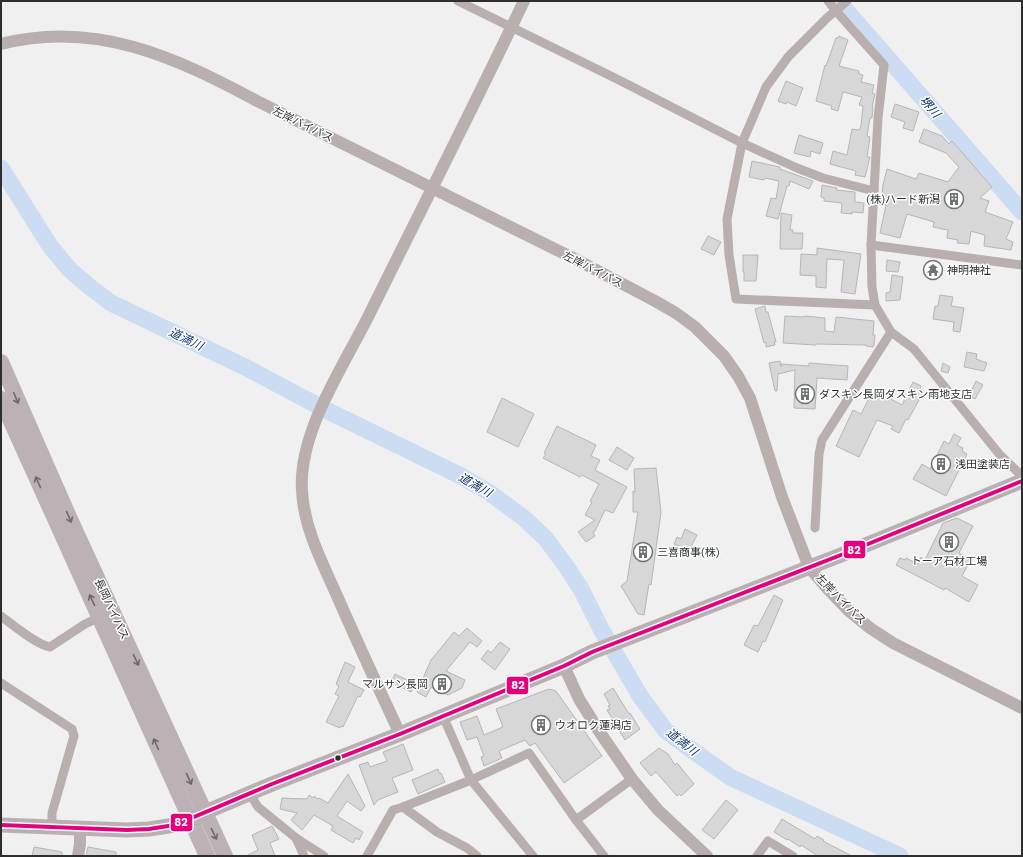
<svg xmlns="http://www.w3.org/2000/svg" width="1023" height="857" font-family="'Work Sans','Noto Sans JP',sans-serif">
	<rect width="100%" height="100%" fill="#f0f0f0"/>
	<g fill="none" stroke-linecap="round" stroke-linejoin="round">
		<g stroke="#ccdcf2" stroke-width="17">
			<path d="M838 1 1022 212"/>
			<path d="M1 168 50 246 70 270 90 287 111 303 245 367 328 411 461 476 490 493 525 519 546 539 566 566 581 589 601 629 640 696 666 731 685 745 730 777 900 856"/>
		</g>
	</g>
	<g fill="#d7d7d7" stroke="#b6b6b6">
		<path d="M839 36 848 40 839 66 859 71V74L863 75 861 82 874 85 872 93 875 94 872 107H873L872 118H870L867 136 870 137 867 157H870L865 177 855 175 856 171 830 164 833 151 847 155 852 129 859 130 861 126 863 106 859 105 862 97 843 92 838 111 831 109 832 106 816 101 825 65 826 66 836 38H838Z"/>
		<path d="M786 81 803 88 796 106 787 102 786 104 778 101Z"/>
		<path d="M895 104 919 112 913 131 903 128 905 122 891 117Z"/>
		<path d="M924 129 942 136 949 144 952 141 992 187 980 198 989 201 985 212 1013 222 1006 239 1013 242 1011 250 984 246 985 235 971 231 969 244 957 243 958 240 947 238 948 230 933 227 934 222 907 214 900 238 880 233 886 205 881 204 883 185 887 169 916 179 919 173 948 182 959 167 946 153 919 142Z"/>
		<path d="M799 135 823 143 820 154 811 151 810 157 794 153Z"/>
		<path d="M752 161 780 167V169L813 181 809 189 790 181 789 186H787L778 219 766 216 771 198 776 199 779 181 765 178 764 180 749 177Z"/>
		<path d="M822 185 837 188 836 190 855 192V202L864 203 863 213 852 212V214L841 213 842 203 824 201V198L821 197Z"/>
		<path d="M781 213 792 215 790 230H793V233H803L802 249H780Z"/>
		<path d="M708 236 721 242 714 255 701 249Z"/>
		<path d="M817 248 861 254 855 294 841 292 844 260 827 259 826 288 816 287V276L800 275 801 254 817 255Z"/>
		<path d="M743 255H758L756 281H744V272H743Z"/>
		<path d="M887 260 900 262 898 272 886 271Z"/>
		<path d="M892 275 903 277 900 300 886 301V293L890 292Z"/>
		<path d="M940 295 953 297 951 306 964 308 960 332 953 331 954 322 933 319 935 306H938Z"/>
		<path d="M765 306 766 312H768L776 342H774L775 345 766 347V342L764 343 755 309Z"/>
		<path d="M785 316 805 317V316L825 318V331L834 332 836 317 874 321 873 335H875L874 345 873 347 866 346V345L816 344V345L783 343Z"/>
		<path d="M967 352 977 354 976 359 987 363 984 371 964 367Z"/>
		<path d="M780 361 781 367V364L809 366V363L848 366 847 380 817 378 815 409 794 408 795 370 778 374 777 391H775L769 363Z"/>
		<path d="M943 363 950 367 948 373 941 371Z"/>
		<path d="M976 381 983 385 975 399 969 396Z"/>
		<path d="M913 382 921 386 920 389 924 391 908 420 906 419 899 433 891 429 893 426 877 420 859 457 836 446 853 410 861 414 871 394 879 398 882 391 890 395 889 398 902 405Z"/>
		<path d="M502 398 534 414 518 447 487 432Z"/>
		<path d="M557 426 596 445 591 456 600 460 595 470 627 487 613 513 605 510 595 531 593 532 595 536 586 542 578 532 595 520 585 515 592 502 590 501 599 484 582 475 580 477 543 458 546 454 544 453Z"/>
		<path d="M954 434 961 438 957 445 963 448 962 451 967 454 946 496 913 479 922 464 930 469 944 441 949 444Z"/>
		<path d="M617 447 634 458 627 470 609 460Z"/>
		<path d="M656 468 661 512 651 585 649 584 644 615 638 614 621 586 627 581 638 512H633V491L635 492 634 469Z"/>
		<path d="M957 518 973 526 959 553 971 559 962 576 978 585 969 602 945 588 944 590 896 565 900 558 905 560 906 558 918 564 921 557 925 560 943 523Z"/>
		<path d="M685 529 697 535 686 557 676 551 679 546 674 544 677 537 681 539Z"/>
		<path d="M774 595 783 600 765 642 763 641 758 652 744 645 754 625 758 626Z"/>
		<path d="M467 628 482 641 477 647 470 642 446 671 465 680 462 688 448 695 431 687 426 697 417 692 431 660 454 632 459 636Z"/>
		<path d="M500 642 510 649 495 670 481 659 488 650 491 653Z"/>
		<path d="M345 662 355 667 348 682 364 690 360 697 358 696 343 727 341 726 340 728 326 722 339 696 335 694 339 686 336 684Z"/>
		<path d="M395 674 415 684 411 692 391 682Z"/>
		<path d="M613 688 629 714 630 713 640 729 625 740 607 710 610 709 608 706 610 705 604 694Z"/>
		<path d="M549 689 556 691 602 756 564 783 535 743 530 746 525 740 499 751 502 758 484 766 481 757 484 756 477 737 467 740 460 722 477 716 484 735 503 727 496 709Z"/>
		<path d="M403 744 413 770 392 778 398 792 378 800 374 805 359 765 368 762 370 767 387 761 383 752Z"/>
		<path d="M659 748 668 754 675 765 677 763 694 784 681 796 679 794 677 796 656 772 651 776 640 763Z"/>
		<path d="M438 769 439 773H441L445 782 418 794 412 780Z"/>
		<path d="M348 774 365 806 361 811 347 801 337 816 363 832 359 840 356 838 353 843 331 830 333 826 314 815 302 830 291 820 297 813 280 809 282 798 307 799 309 795 313 798 314 796 318 799 319 798 328 803Z"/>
		<path d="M726 800 738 810 714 839 702 830Z"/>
		<path d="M782 819 815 839 817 836 824 840 823 841 852 856H818L801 845 800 847 788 839 787 840 774 832Z"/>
		<path d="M272 826 279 839 270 843 275 856H246L258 850 252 835Z"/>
		<path d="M34 847 62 852V856H32Z"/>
		<path d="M88 847 116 852V856H86Z"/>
	</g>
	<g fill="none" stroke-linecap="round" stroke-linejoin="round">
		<g stroke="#b9afaf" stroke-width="9">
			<path d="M458 1 619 80 742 143 797 168 823 178 874 191"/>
			<path d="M828 1 836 11 884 65 878 118 871 245 872 287 875 305 891 332 914 349 1000 455 1022 476"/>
			<path d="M847 1 827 18 788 57 766 87 742 143 727 219 729 255 736 299 875 305"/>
			<path d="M871 245 1022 265"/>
			<path d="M815 528 819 454 822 440 891 332"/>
			<path d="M1 616C13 625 37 645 50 647L85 624 100 617"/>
			<path d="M1 683 72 729 74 736 52 813V826"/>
			<path d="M443 716 471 780 533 856"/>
			<path d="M250 794 258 807 296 838 324 856"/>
			<path d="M403 807 437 832 467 848 477 856"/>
			<path d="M576 820 632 779"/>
			<path d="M296 838 304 856"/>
			<path d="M367 856 393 810 403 807 471 780 529 753 576 820 604 856"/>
			<path d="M757 856 768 841 793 856"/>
		</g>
		<g stroke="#b9afaf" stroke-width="12">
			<path d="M1 44C96 20 175 57 257 101L583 263 655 301 676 313 695 327 724 356 738 376 750 398 782 497 797 536 809 567 827 588 848 610 870 628 893 643 1022 708"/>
			<path d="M564 666 579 699 601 734 632 779 658 810 707 856"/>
			<path d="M400 734C379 689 358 644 338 598 323 564 304 529 302 491 298 430 346 363 372 309 423 206 475 104 524 1"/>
			<path d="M78 856 80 844V829"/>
		</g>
		<path stroke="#baafb2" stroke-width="15" d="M1 825 127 830 149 829 175 825 272 784 400 734 564 666 592 652 846 553 1022 481"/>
		<g stroke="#bcb1b4" stroke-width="16">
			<path d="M1 362 69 517 225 856"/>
			<path d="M1 399 207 856"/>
		</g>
		<g stroke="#fdfeff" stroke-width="7">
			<path id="bus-1" d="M1 825 127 830 149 829 175 825 272 784 400 734 564 666 592 652 846 553 1022 481"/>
		</g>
		<use href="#bus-1" stroke="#e5007d" stroke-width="4"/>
	</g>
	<defs><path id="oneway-shaft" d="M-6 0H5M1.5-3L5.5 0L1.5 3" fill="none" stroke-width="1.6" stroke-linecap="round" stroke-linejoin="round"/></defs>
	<g stroke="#6d696a">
		<use href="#oneway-shaft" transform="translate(16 398) rotate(67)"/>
		<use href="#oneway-shaft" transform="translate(38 482) rotate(-114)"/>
		<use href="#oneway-shaft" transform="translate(69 517) rotate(66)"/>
		<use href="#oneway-shaft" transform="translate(92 600) rotate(-115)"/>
		<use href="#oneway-shaft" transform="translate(136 660) rotate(65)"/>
		<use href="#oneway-shaft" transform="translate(156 744) rotate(-114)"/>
		<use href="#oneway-shaft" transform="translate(189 779) rotate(66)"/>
		<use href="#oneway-shaft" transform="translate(214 834) rotate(64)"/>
	</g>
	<defs>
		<g id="building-ring" transform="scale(1)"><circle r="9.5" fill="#fdfeff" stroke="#717272" stroke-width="1.5"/><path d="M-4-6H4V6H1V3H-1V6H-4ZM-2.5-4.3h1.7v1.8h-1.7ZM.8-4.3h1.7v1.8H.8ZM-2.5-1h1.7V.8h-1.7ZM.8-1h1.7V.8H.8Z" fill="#717272"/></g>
		<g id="temple-ring" transform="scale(1)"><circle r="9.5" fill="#fdfeff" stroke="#717272" stroke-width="1.5"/><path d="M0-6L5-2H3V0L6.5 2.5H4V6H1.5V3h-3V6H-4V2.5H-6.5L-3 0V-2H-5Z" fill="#717272"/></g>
	</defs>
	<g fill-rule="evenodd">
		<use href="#building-ring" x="954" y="199"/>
		<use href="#temple-ring" x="933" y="270"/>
		<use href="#building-ring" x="805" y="394"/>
		<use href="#building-ring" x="941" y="464"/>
		<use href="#building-ring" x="949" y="542"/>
		<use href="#building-ring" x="643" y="552"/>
		<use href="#building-ring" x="442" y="684"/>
		<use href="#building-ring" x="541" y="725"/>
	</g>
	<circle fill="#2d2e2e" stroke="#fdfeff" stroke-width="1.5" cx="338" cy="758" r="3.5"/>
	<g text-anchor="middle" stroke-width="3" stroke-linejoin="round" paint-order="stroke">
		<g font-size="11" fill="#2d2e2e" stroke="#fdfeff">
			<text transform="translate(303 124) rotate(26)" y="4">左岸バイパス</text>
			<text transform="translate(593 269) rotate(27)" y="4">左岸バイパス</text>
			<text transform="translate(841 599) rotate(45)" y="4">左岸バイパス</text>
			<text transform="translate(112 609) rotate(65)" y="4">長岡バイパス</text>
		</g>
		<g font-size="11" fill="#2d2e2e" stroke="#fdfeff" text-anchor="start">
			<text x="940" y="203" text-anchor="end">(株)ハード新潟</text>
			<text x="947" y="274">神明神社</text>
			<text x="819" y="398">ダスキン長岡ダスキン雨地支店</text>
			<text x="955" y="468">浅田塗装店</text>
			<text x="657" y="556">三喜商事(株)</text>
			<text x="949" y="565" text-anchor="middle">トーア石材工場</text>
			<text x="428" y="688" text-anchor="end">マルサン長岡</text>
			<text x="555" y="729">ウオロク蓮潟店</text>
		</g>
		<g font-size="12" font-style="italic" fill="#092d5c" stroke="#fdfeff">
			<text transform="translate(930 107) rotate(49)" y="4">堺川</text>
			<text transform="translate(186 339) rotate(26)" y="4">道満川</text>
			<text transform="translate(475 485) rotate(30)" y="4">道満川</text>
			<text transform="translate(682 742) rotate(38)" y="4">道満川</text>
		</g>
	</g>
	<g stroke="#fdfeff" stroke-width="1.5">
		<rect x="843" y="540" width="23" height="19" rx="4" fill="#e5007d"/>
		<rect x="506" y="676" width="23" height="19" rx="4" fill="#e5007d"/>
		<rect x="170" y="813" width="23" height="19" rx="4" fill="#e5007d"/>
	</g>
	<g font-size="11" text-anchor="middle" font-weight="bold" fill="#fff">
		<text x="854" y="554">82</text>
		<text x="518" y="689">82</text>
		<text x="181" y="826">82</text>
	</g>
	<rect width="1023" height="857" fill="none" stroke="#2d2e2e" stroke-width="4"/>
</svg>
